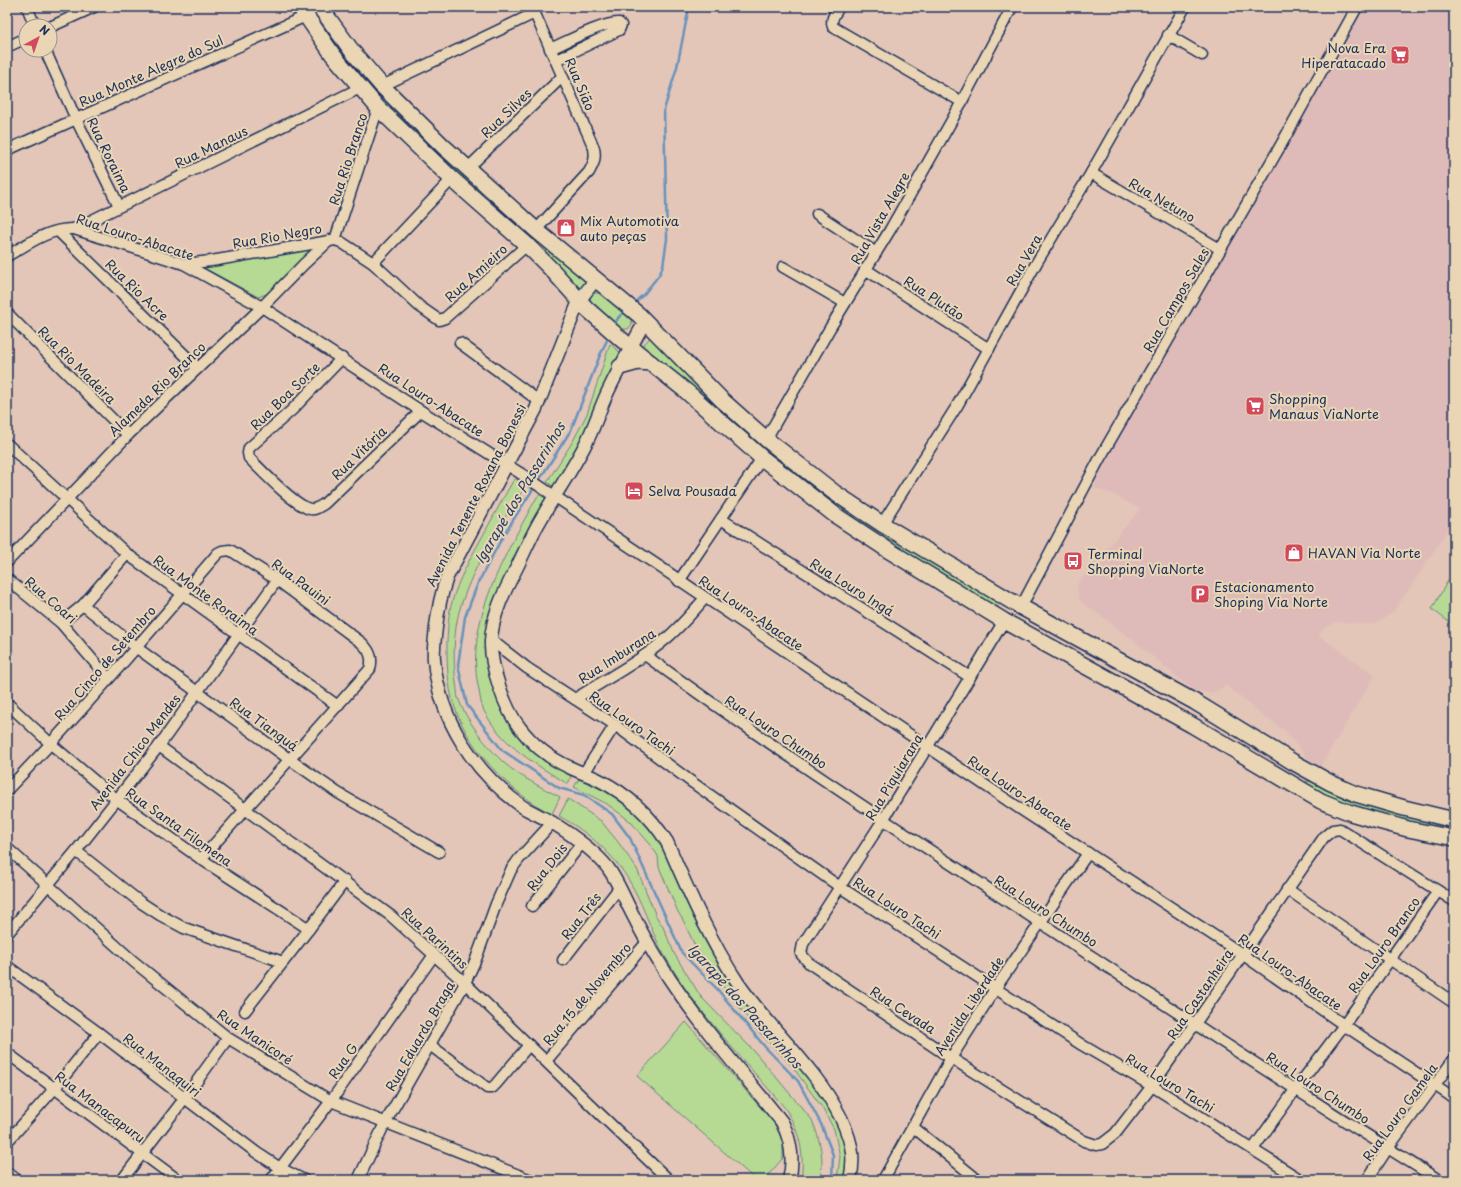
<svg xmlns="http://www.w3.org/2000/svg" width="1461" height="1187" font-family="'Playpen Sans',sans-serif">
	<rect width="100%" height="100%" fill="#e3c6b7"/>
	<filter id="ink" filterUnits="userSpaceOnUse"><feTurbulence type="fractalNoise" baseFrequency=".025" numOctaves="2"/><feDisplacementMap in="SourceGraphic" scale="8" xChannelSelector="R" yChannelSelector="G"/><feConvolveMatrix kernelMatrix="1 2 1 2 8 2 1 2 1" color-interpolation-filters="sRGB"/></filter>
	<g filter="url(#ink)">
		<path fill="#debbb9" d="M1364 7H1454V520L1408 591 1392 613 1377 623 1370 624 1337 622 1326 627 1318 635 1375 675 1319 769 1308 760 1298 746 1284 730 1266 718 1226 685 1218 690 1210 693 1193 690 1132 639 1082 602 1078 596 1077 586 1078 583 1140 509 1113 494 1094 488 1103 462 1181 331Z"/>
		<g fill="#b6da94" stroke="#688479">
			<path d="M309 7H317L338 40 592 282 583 292 542 251 431 151 370 90 335 47Z"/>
			<path d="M317 246 269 293 258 297 206 269 204 267 205 265Z"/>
			<path d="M595 293H601L605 296 631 320 632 324 628 329H621L591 303 590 297 592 294Z"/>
			<path d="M651 337 735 416 1000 603 996 608 843 514 776 462 683 379 642 346Z"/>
			<path d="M610 344 621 353 594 417 559 490 547 482 573 441 587 414Z"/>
			<path d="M516 479 526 486C501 523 475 562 461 605 453 630 453 658 456 683 457 688 457 694 458 698 466 720 487 747 503 762 520 777 541 787 560 797L552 814C509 793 464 745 452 698 447 679 447 660 447 641 448 628 448 615 452 602 458 580 470 559 481 539 492 519 502 500 513 481Z"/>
			<path d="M540 495 549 500 502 594 492 667 522 735 547 762 571 776 568 784C536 765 502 745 484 711 481 705 480 697 479 690 463 624 506 553 537 497Z"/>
			<path d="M1454 570V626L1432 609Z"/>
			<path d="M579 779 607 792 625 803 642 817 656 832 708 939 780 1041 832 1107 849 1151 846 1180H837L840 1157 834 1129 821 1106 792 1066 756 1029 737 1004 718 980 694 944 683 920 678 912 659 867 658 856 650 844 630 821 607 804 574 787Z"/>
			<path d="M1306 781 1315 782 1334 794 1383 811 1454 825V833L1390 821 1311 790Z"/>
			<path d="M568 799 601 821 618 842 637 869 656 916 663 927 675 955 701 997 754 1051 812 1120C820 1139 825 1160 820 1180H801C805 1153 799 1130 785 1108 756 1074 725 1041 698 1006 688 993 679 980 671 966 654 941 646 910 631 884 615 855 588 832 559 816Z"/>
			<path d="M686 1022 774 1123 783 1142V1158L764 1180H756L637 1076Z"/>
		</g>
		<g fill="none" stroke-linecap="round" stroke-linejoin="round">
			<g stroke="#6792bc" stroke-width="2.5">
				<path d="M633 304 644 294 659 275 663 266 667 239 664 110 677 67 689 7"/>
				<path d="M614 326 618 318 626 310"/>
				<path d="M538 482 571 430 600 355 609 336"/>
				<path d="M535 486 504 534 478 583 465 617 458 665 467 705 502 750 559 788 584 795 612 814 630 838 682 953 718 990 765 1047 798 1081 821 1124 833 1155 832 1180"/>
				<path d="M910 1177 912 1180"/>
			</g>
			<g stroke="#1b2f5e" stroke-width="13">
				<g id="minor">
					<path d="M27 7 35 26"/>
					<path d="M532 7 594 148C596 158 594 163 589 172L536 230"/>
					<path d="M839 7C835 14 830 19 833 27L962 102"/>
					<path d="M50 27 94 7"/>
					<path d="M1168 35 1202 55"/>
					<path d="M7 47 26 38"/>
					<path d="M550 49C564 43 606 21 619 23L621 25 619 30 556 60"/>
					<path d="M45 50 76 119 119 206"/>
					<path d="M382 86 535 13"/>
					<path d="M7 150 306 16"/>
					<path d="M468 168 562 77"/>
					<path d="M1091 173 1220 249"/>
					<path d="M817 214 876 253"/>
					<path d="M74 229 360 88"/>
					<path d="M58 231 198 368"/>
					<path d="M335 240 378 108"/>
					<path d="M7 256C28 244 49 228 74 229L184 264 262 307 421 411 520 473 1019 808 1242 954 1344 1025 1454 1098"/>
					<path d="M373 263 452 179"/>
					<path d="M184 264 211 261 335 240 341 242 373 263 419 306 439 320 445 318 527 245"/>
					<path d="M783 267 845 303"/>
					<path d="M865 269 989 349"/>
					<path d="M7 313 128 435"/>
					<path d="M460 343 539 401"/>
					<path d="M342 358 292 410 249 448 248 453 249 458C261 470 295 506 310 509 315 510 319 507 324 504L421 411"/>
					<path d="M766 439 830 328 890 230 952 120 1012 7"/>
					<path d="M7 444 127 554 338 706"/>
					<path d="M721 519 970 677"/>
					<path d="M882 524 957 406 1037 262 1091 173 1185 7"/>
					<path d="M7 562 128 435 262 307 304 264 330 240"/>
					<path d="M7 579 61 623 108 678"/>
					<path d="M679 581 762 458"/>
					<path d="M83 605 137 648 289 759 338 793 439 852"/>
					<path d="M1021 607 1100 458 1282 143 1357 7"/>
					<path d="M1004 621 883 820 803 944 801 954 809 963 951 1058 1084 1141 1096 1145 1102 1144 1115 1134 1152 1086 1324 837 1333 830 1340 829 1454 901"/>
					<path d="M61 623 83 605 127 554"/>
					<path d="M491 640 527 668 615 725 693 783 840 887 1082 1045 1152 1086 1301 1180"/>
					<path d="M645 655C778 752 916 841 1053 931 1181 1015 1309 1100 1439 1180"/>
					<path d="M575 699C606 679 639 662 667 638 681 626 693 612 705 598"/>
					<path d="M7 703 51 744 116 799 201 859 309 929"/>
					<path d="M159 746 391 916 465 983 602 1116 669 1180"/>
					<path d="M584 773 615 725"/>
					<path d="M7 790C80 714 149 633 218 553L222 551 230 550 277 580 362 643C370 651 373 658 370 669L201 859"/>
					<path d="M7 848 133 961 228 1038 331 1101 531 1180"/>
					<path d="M76 851 140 902 160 915 184 928 283 962"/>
					<path d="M1287 889 1454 1003"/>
					<path d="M532 906 582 843"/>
					<path d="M7 934 76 851 159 746 277 580"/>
					<path d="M563 960 619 888"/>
					<path d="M7 966 99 1033 257 1153 280 1168 304 1180"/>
					<path d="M245 1011 309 929 345 881"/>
					<path d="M430 1045 487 1088H492L496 1084 529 1045"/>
					<path d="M7 1053 178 1180"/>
					<path d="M546 1061 647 942"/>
					<path d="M912 1126 978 1180"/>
					<path d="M7 1142 55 1088 99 1033"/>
					<path d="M1253 1149 1295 1090 1344 1025 1438 891"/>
					<path d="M7 1172 17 1180"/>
					<path d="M122 1180 184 1099 228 1038"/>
					<path d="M271 1180 331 1101 434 955"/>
					<path d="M358 1180 385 1123 465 983 476 959 496 904 511 870 519 859 552 823"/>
					<path d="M883 1180 951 1058 995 989 1088 853"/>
					<path d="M1367 1180 1388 1148 1454 1059"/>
				</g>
			</g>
			<g stroke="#1b2f5e" stroke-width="15">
				<g id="tertiary">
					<path d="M595 280 579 301 536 409 447 577C441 594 438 609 436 627 435 638 433 649 434 660 439 720 475 773 523 807 533 813 543 817 553 823 572 835 594 850 608 868 619 883 626 903 635 919 645 940 657 959 669 978 703 1029 744 1075 782 1122 791 1140 794 1161 789 1180"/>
					<path d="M646 322C639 330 636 338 631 347 622 364 613 380 605 398 598 414 593 430 585 445 570 474 551 500 536 528 529 541 523 555 516 569 505 590 492 615 491 641 490 665 504 708 520 728 533 745 549 758 569 767 579 772 589 775 599 780 627 794 650 815 667 842 688 890 709 939 738 983 770 1030 815 1066 841 1118 846 1129 851 1141 852 1153 853 1162 852 1171 850 1180"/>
				</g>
			</g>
			<g stroke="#1b2f5e" stroke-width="18">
				<g id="primary">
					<path d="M300 7 333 55 378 108 452 179 527 245 553 271 586 308 622 340 686 391 762 458 835 515 888 550 1004 621 1192 725 1321 801 1351 813 1375 820 1408 829 1454 838"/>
					<path d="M320 7 352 51 382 86 443 146 536 230 639 315 722 400 766 439 835 493 882 524 1021 607 1195 702 1293 762 1331 783 1356 794 1404 808 1454 820"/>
					<path d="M620 367 638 362 651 363"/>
				</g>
			</g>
			<use href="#minor" stroke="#ead6b4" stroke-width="10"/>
			<use href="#tertiary" stroke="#ead6b4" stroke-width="12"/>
			<use href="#primary" stroke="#ead6b4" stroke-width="15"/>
		</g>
	</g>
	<defs>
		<g id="supermarket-square" transform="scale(1)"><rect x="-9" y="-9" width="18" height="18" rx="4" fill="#d1495b" stroke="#ead6b4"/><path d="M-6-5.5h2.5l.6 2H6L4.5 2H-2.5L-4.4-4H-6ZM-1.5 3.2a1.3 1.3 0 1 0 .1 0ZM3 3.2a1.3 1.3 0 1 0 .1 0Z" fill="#fff"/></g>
		<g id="shop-square" transform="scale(1)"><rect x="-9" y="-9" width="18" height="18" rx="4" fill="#d1495b" stroke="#ead6b4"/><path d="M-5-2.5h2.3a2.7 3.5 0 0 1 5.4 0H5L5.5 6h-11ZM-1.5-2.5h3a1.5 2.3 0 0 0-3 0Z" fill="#fff"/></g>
		<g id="hotel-square" transform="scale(1)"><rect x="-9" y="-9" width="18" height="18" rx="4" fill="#d1495b" stroke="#ead6b4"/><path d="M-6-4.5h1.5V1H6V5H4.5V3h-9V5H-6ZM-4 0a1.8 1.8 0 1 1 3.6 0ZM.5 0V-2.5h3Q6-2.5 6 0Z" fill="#fff"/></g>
		<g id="bus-square" transform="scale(1)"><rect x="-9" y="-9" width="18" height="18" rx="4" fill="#d1495b" stroke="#ead6b4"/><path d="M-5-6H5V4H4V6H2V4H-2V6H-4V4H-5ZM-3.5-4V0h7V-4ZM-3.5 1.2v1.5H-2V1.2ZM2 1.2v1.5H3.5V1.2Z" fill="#fff"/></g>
		<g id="parking-square" transform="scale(1)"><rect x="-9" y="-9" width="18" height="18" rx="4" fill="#d1495b" stroke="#ead6b4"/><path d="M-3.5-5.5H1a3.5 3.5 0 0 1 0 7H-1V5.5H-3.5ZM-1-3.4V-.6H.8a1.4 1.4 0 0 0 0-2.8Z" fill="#fff"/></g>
	</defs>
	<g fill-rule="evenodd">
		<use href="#supermarket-square" x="1400" y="55"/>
		<use href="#shop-square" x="566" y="228"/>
		<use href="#supermarket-square" x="1255" y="406"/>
		<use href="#hotel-square" x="634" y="491"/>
		<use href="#shop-square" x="1294" y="553"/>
		<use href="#bus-square" x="1073" y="561"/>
		<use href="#parking-square" x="1200" y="594"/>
	</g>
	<g text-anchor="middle" stroke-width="4" stroke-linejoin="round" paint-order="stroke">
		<g font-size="13" fill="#1b2f5e" stroke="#ead6b4" text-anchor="start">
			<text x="1386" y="53" text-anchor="end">Nova Era<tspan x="1386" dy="15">Hiperatacado</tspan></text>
			<text x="580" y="226">Mix Automotiva<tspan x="580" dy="15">auto peças</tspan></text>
			<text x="1269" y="404">Shopping<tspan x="1269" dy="15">Manaus ViaNorte</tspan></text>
			<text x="648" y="496">Selva Pousada</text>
			<text x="1308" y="558">HAVAN Via Norte</text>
			<text x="1087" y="559">Terminal<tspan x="1087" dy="15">Shopping ViaNorte</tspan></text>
			<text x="1214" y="592">Estacionamento<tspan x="1214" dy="15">Shoping Via Norte</tspan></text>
		</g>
		<g font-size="13" fill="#1b2f5e" stroke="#ead6b4">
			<text transform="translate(151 71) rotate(-24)" y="5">Rua Monte Alegre do Sul</text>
			<text transform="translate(580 84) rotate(67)" y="5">Rua Sião</text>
			<text transform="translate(506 113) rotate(-44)" y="5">Rua Silves</text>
			<text transform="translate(211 147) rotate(-26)" y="5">Rua Manaus</text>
			<text transform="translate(109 155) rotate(64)" y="5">Rua Roraima</text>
			<text transform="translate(348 159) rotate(-72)" y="5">Rua Rio Branco</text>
			<text transform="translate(1162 200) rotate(30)" y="5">Rua Netuno</text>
			<text transform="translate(880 218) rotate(-60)" y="5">Rua Vista Alegre</text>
			<text transform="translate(277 236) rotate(-10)" y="5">Rua Rio Negro</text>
			<text transform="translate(135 237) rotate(18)" y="5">Rua Louro-Abacate</text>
			<text transform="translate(1024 260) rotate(-60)" y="5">Rua Vera</text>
			<text transform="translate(476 273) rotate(-42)" y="5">Rua Amieiro</text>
			<text transform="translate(137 290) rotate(44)" y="5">Rua Rio Acre</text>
			<text transform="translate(934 298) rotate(33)" y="5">Rua Plutão</text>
			<text transform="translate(1176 300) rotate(-60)" y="5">Rua Campos Sales</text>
			<text transform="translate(77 365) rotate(45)" y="5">Rua Rio Madeira</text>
			<text transform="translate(157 389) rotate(-44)" y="5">Alameda Rio Branco</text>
			<text transform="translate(285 396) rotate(-44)" y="5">Rua Boa Sorte</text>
			<text transform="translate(431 400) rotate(33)" y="5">Rua Louro-Abacate</text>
			<text transform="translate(359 453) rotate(-44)" y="5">Rua Vitória</text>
			<text transform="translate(476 495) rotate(-63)" y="5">Avenida Tenente Roxana Bonessi</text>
			<text transform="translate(301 582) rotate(36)" y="5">Rua Pauini</text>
			<text transform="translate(852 587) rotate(32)" y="5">Rua Louro Ingá</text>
			<text transform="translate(206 595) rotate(36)" y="5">Rua Monte Roraima</text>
			<text transform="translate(51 600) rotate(41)" y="5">Rua Coari</text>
			<text transform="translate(751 613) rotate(34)" y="5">Rua Louro-Abacate</text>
			<text transform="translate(617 656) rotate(-33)" y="5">Rua Imburana</text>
			<text transform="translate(105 663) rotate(-49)" y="5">Rua Cinco de Setembro</text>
			<text transform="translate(632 723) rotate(35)" y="5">Rua Louro Tachi</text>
			<text transform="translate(264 724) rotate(36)" y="5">Rua Tianguá</text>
			<text transform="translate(776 732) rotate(34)" y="5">Rua Louro Chumbo</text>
			<text transform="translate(135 752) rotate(-53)" y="5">Avenida Chico Mendes</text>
			<text transform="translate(894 777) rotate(-59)" y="5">Rua Piquiarana</text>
			<text transform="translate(1020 793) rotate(34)" y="5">Rua Louro-Abacate</text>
			<text transform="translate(179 827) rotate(35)" y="5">Rua Santa Filomena</text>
			<text transform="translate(547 867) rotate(-52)" y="5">Rua Dois</text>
			<text transform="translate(897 908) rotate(33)" y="5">Rua Louro Tachi</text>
			<text transform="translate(1046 911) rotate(33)" y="5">Rua Louro Chumbo</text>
			<text transform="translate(581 916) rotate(-52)" y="5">Rua Três</text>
			<text transform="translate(435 938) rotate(42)" y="5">Rua Parintins</text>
			<text transform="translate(1384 945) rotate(-55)" y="5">Rua Louro Branco</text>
			<text transform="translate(1290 972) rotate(35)" y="5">Rua Louro-Abacate</text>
			<text transform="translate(587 994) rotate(-50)" y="5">Rua 15 de Novembro</text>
			<text transform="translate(1200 994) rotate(-56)" y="5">Rua Castanheira</text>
			<text transform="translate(969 1006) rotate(-57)" y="5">Avenida Liberdade</text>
			<text transform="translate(903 1010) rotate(33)" y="5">Rua Cevada</text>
			<text transform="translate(420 1036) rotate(-60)" y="5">Rua Eduardo Braga</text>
			<text transform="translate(255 1037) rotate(34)" y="5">Rua Manicoré</text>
			<text transform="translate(343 1061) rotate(-55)" y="5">Rua G</text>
			<text transform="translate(162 1065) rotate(38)" y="5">Rua Manaquiri</text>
			<text transform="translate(1170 1083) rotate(31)" y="5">Rua Louro Tachi</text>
			<text transform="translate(1318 1088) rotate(33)" y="5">Rua Louro Chumbo</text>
			<text transform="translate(100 1107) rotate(37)" y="5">Rua Manacapuru</text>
			<text transform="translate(1400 1112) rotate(-54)" y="5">Rua Louro Gamela</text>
		</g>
		<g font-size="14" font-style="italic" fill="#28406e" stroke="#ead6b4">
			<text transform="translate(520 493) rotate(-59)" y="5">Igarapé dos Passarinhos</text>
			<text transform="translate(745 1006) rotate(48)" y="5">Igarapé dos Passarinhos</text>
		</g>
	</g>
	<rect width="1461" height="1187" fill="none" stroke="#ead6b4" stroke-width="24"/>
	<rect x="12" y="12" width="1437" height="1163" fill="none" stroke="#1b2f5e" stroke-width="1.5" filter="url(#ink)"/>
	<g transform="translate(38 38) rotate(40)"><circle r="19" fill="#ead6b4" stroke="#979392"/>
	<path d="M0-3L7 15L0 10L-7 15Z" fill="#d1495b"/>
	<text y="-6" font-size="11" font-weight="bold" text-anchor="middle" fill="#1b2f5e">N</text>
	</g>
</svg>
